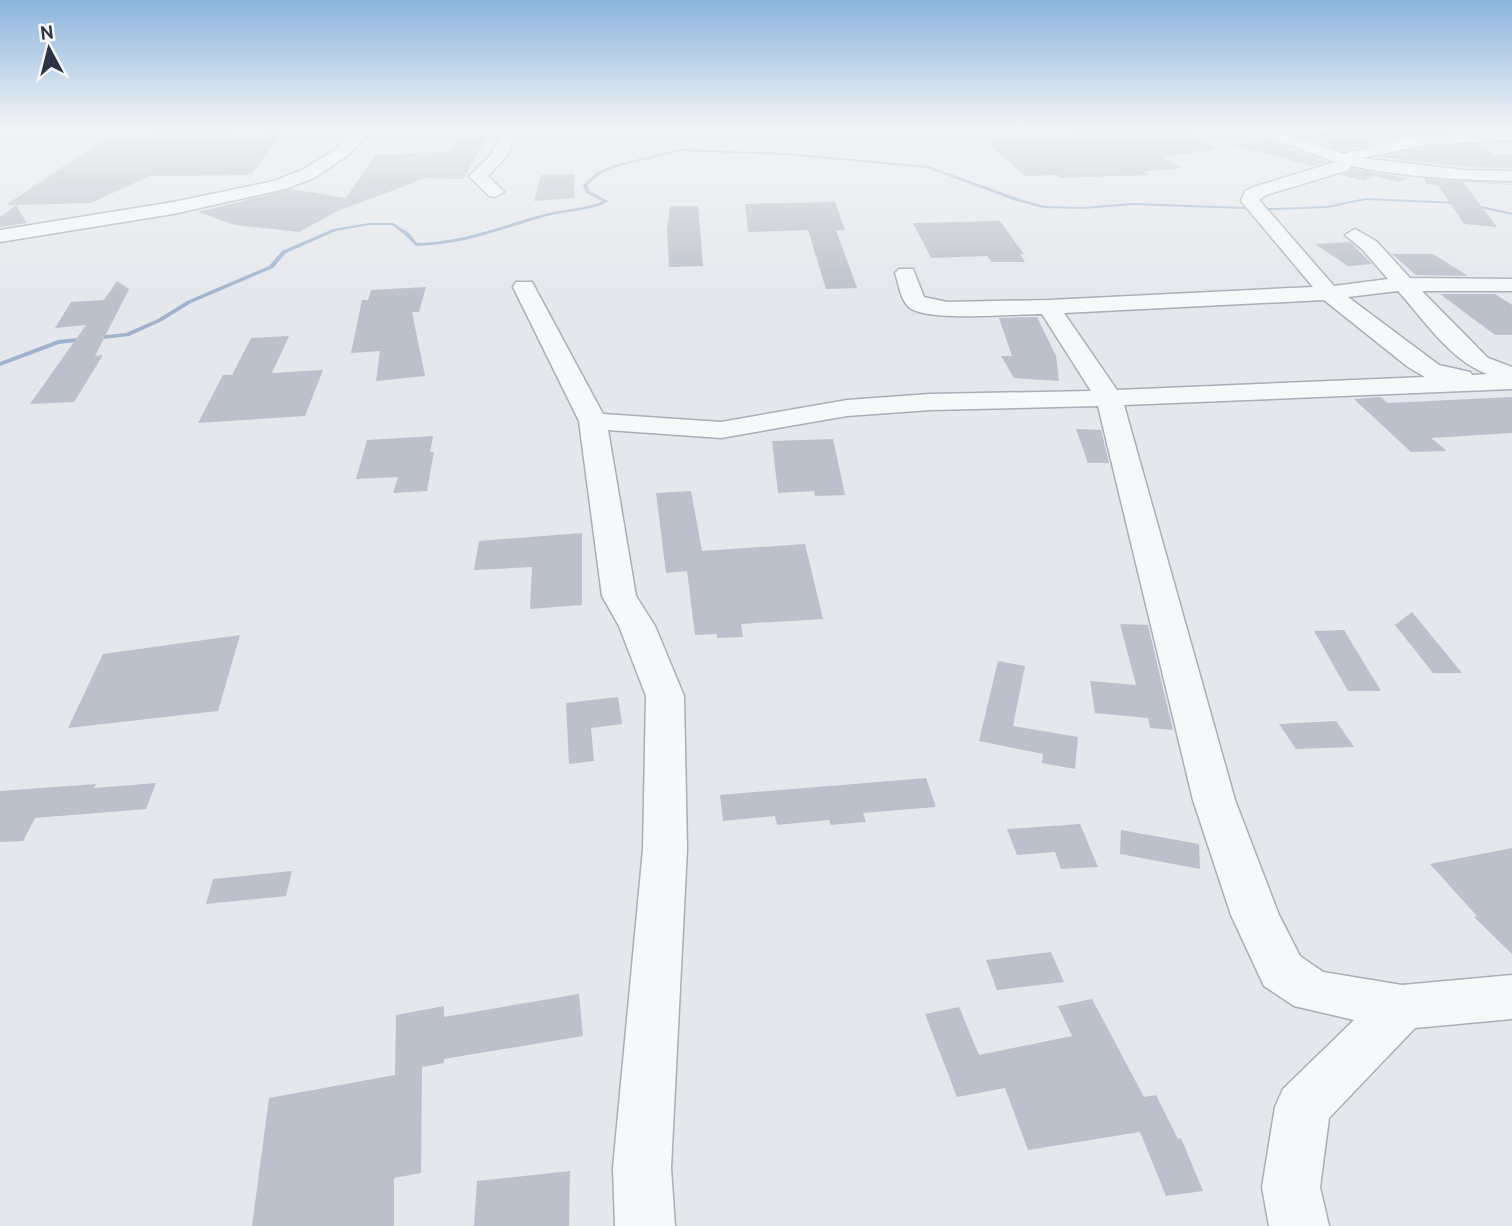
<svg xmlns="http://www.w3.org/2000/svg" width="1512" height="1226" font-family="Cabin,sans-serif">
	<rect width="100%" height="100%" fill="#e4e7ec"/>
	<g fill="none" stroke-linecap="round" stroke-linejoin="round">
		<g fill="#9fb4cc" fill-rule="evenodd">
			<path d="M681 149 786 153 928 166 1020 199 1044 206 1083 207 1132 203 1274 208 1327 206 1366 198 1459 202 1461 203 1459 204 1366 200 1327 208 1274 210 1132 205 1083 209 1044 208 1016 201 927 168 786 155 681 151 616 167 601 174 587 185 590 191 608 201 602 205C583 211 563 212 543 217 500 230 462 245 416 246L405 235 392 225H369L336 231 286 253 273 268 191 303 162 321 129 336 59 344 0 366V362L58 340 126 333 158 319 187 301 269 266 282 251 333 229 369 223H393L409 233 417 243C461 242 499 227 540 215 559 210 580 209 599 203L602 201 586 193 583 185 597 172 614 165Z"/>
			<path d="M1473 204 1512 213V215L1471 206V204Z"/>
		</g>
	</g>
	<g fill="#bbc0ca">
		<path d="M158 128H236L229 135 283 133 251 175 150 176 91 203 16 205 27 223 0 227V217L16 205H6L104 139 145 138Z"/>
		<path d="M1178 128 1219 149 1163 157 1182 168H1176L1179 169 1144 171 1149 175 1060 178 1056 175 1025 176 977 134 988 139 1073 136 1083 129Z"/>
		<path d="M1437 128 1447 132 1404 135 1343 151 1299 136 1348 129Z"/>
		<path d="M459 137H488L463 179 426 178 338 211 299 232 235 225 198 212 291 189 346 198 376 154 445 152 452 148Z"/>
		<path d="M1267 140 1327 162 1312 166 1232 145Z"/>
		<path d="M1474 145 1497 155H1512V168L1464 167 1379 157 1426 148Z"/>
		<path d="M1352 169 1409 178 1399 182 1374 176 1364 181 1342 175Z"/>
		<path d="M574 174V198L534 201 541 175Z"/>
		<path d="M1425 179 1512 184V185L1463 182 1497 227 1464 224 1438 185 1426 184Z"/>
		<path d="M835 202 845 230H836L857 288 826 289 808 230 748 232 745 204Z"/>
		<path d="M670 206H698L703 266 669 267 667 229Z"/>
		<path d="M1000 221 1024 254H1020L1025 262H992L987 256 931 258 913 223Z"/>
		<path d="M1350 242 1372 264 1348 266 1315 244Z"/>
		<path d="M1392 254H1433L1468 276 1416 275Z"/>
		<path d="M117 281 129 289 95 356 103 355 74 402 30 404 86 325 55 328 71 302 104 300Z"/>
		<path d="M426 287 419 312H412L425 376 376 381 380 351 351 353 362 300H368L371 290Z"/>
		<path d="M1440 294H1495L1512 305V335H1495Z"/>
		<path d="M1037 317 1056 356 1059 381 1014 378 1001 356H1012L999 318Z"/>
		<path d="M289 336 272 373 323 370 305 416 198 423 223 375H232L251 338Z"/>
		<path d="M1380 397 1388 403 1512 397V433L1431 438 1447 451 1411 452 1354 399Z"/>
		<path d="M1076 429 1101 430 1109 463H1088Z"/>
		<path d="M433 436 430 452H434L427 491 393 493 398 477 356 479 367 440Z"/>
		<path d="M833 439 845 495 815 496 814 491 778 493 772 441Z"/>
		<path d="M691 491 702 551 805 544 823 619 741 624 743 637 717 638V634L695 635 687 571 666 573 656 493Z"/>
		<path d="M582 533V605L530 609 532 567 474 570 479 541Z"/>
		<path d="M1412 612 1462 673H1433L1395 625Z"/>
		<path d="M1120 624 1148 625 1173 730 1150 728 1148 718 1095 713 1090 681 1136 685Z"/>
		<path d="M1344 630 1381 691H1348L1314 631Z"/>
		<path d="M240 635 218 711 68 728 103 654Z"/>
		<path d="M998 661 1025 666 1013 726 1078 737 1075 769 1042 763 1043 754 979 741Z"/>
		<path d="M618 697 622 724 591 728 594 761 569 764 566 703Z"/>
		<path d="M1336 721 1354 747 1296 749 1279 724Z"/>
		<path d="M926 778 936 807 863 813 866 822 831 825 829 820 777 825 775 816 723 821 720 795Z"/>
		<path d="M156 783 146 809 35 818 23 841 0 842V791L96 784 94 788Z"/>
		<path d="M1080 824 1098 867 1061 869 1055 852 1017 855 1007 829Z"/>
		<path d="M1121 830 1199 844 1200 869 1120 854Z"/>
		<path d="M1512 848V954L1474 917 1477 916 1430 864Z"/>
		<path d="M292 871 286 896 206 904 213 879Z"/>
		<path d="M1051 952 1064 982 997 990 986 960Z"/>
		<path d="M579 994 583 1036 444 1059V1063L422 1067 421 1173 394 1178V1226H252L269 1098 395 1075 396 1015 444 1006V1017Z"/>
		<path d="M1092 999 1144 1097 1156 1095 1178 1139 1181 1138 1203 1191 1166 1196 1140 1132 1028 1150 1005 1088 957 1097 925 1014 959 1007 979 1055 1072 1036 1058 1006Z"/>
		<path d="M570 1171 569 1226H474L477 1181Z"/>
	</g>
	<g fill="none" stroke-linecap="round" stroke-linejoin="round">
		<g stroke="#a9aeb7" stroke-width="3">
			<g id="minor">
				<path d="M359 128H375L348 155 314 178 285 189 173 214 0 242V230L173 202 274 181 302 170 336 149Z"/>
				<path d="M504 128H519L506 157 488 176 504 192 495 197 489 196 469 176 491 155Z"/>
				<path d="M984 128H1081L1073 133 988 136 980 131Z"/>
				<path d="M1250 128H1270L1343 154 1405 138 1512 130V140L1426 145 1362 158 1464 170 1512 171V181C1458 180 1404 177 1351 166L1349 170 1266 195 1259 200 1334 286 1388 279 1362 249 1345 235 1355 229 1376 241 1410 278 1512 279V291H1422L1488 358 1512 367V389L1124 405 1235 800 1279 915 1300 956 1323 972 1402 985 1512 975V1019L1415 1028 1329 1118 1320 1187 1329 1226H1269L1262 1187 1275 1107 1283 1089 1354 1020 1294 1006 1264 986 1231 915 1193 800 1098 406 930 410 847 416 721 438 608 430 636 596 655 626 684 696 687 849 671 1168 675 1226H615L613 1168 643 849 646 696 619 626 602 596 579 421 513 287 516 282H532L603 414 721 422 847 400 930 394 1091 391 1042 314C1016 314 929 322 910 308 900 300 899 284 895 273L899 269H913L924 297 947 302 1049 300 1313 287 1241 201 1245 191 1254 187 1335 162 1252 131ZM1398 291C1424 320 1450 360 1487 374L1472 375 1470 372 1439 365 1348 297ZM1324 300 1408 367 1425 377 1117 390 1064 313Z"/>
			</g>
		</g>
		<use href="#minor" fill="#f7f8fa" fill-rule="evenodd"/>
	</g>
	<linearGradient id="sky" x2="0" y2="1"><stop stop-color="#8bb4dd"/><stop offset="0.43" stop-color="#f3f4f6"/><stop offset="1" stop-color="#f3f4f6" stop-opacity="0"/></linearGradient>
	<rect width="1512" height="299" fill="url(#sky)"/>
	<g transform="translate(49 49) rotate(353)" stroke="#f4f6f9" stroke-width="5" paint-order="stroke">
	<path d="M0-5L12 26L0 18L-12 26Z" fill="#2b3445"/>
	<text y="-10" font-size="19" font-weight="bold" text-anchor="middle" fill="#2b3445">N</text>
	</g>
</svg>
